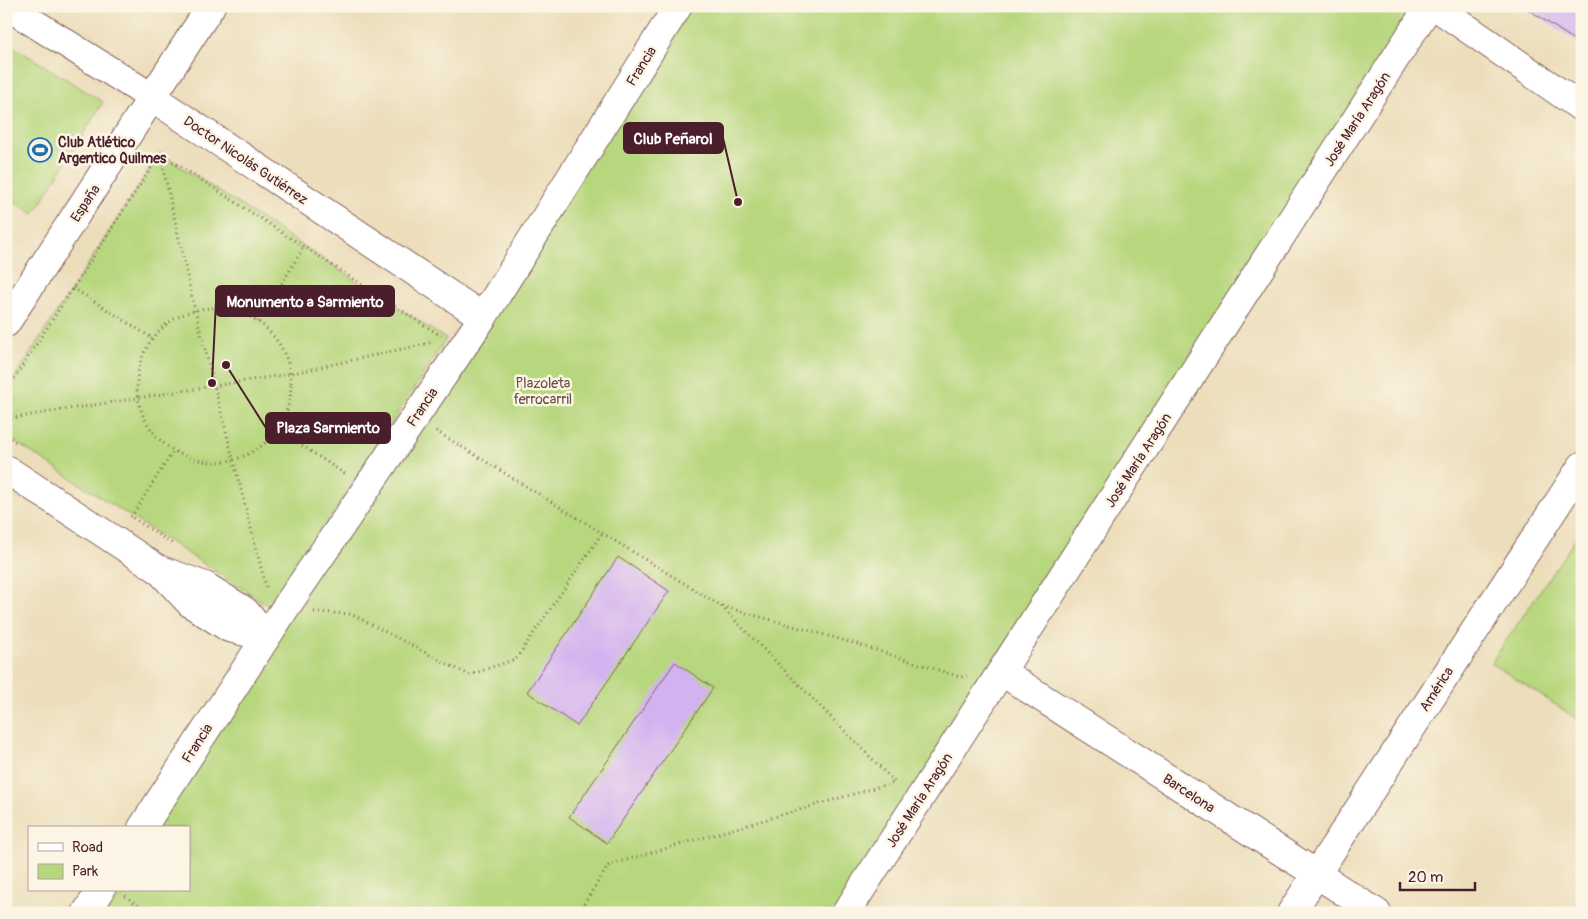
<svg xmlns="http://www.w3.org/2000/svg" width="1588" height="919" font-family="Pangolin,sans-serif">
	<rect width="100%" height="100%" fill="#fcf5e5"/>
	<filter id="ink" filterUnits="userSpaceOnUse"><feTurbulence type="fractalNoise" baseFrequency=".02" numOctaves="2"/><feDisplacementMap in="SourceGraphic" scale="10" xChannelSelector="R" yChannelSelector="G"/><feConvolveMatrix kernelMatrix="1 2 1 2 8 2 1 2 1" color-interpolation-filters="sRGB"/></filter>
	<filter id="wash" filterUnits="userSpaceOnUse"><feTurbulence type="fractalNoise" baseFrequency=".0096" numOctaves="4" result="noise"/><feDisplacementMap in="SourceGraphic" scale="20" xChannelSelector="R" yChannelSelector="G"/><feGaussianBlur stdDeviation="1.12" result="paint"/><feColorMatrix in="noise" values="0 0 0 0 0 0 0 0 0 0 0 0 0 0 0 0 0 1.4 0 .05"/><feComposite in="paint" operator="in"/></filter>
	<g filter="url(#wash)">
		<rect width="100%" height="100%" fill="#ecdebb"/>
		<g fill="#b7d77e" stroke="#807b54">
			<path d="M675 6H1414L835 913H88L102 890H189V828H143Z"/>
			<path d="M6 42 103 102 34 214 6 197Z"/>
			<path d="M160 153 446 339 272 608 6 436V391Z"/>
			<path d="M1582 529V722L1491 663Z"/>
		</g>
		<g id="blocks">
			<g fill="#d3b3ef">
				<path d="M1523 6H1582V45Z"/>
				<path d="M618 557 669 591 577 726 527 692Z"/>
				<path d="M675 662 713 688 607 843 569 817Z"/>
			</g>
		</g>
	</g>
	<g filter="url(#ink)">
		<use href="#blocks" fill-opacity="0" stroke="#83625d" stroke-width="1"/>
		<g fill="none" stroke-linecap="round" stroke-linejoin="round">
			<g stroke="#83625d" stroke-width="30">
				<g id="street">
					<path d="M7 6 153 98 483 317"/>
					<path d="M6 323 211 6"/>
					<path d="M1002 672 1377 913"/>
					<path d="M142 828 284 610 483 317 678 6"/>
					<path d="M86 913 101 890"/>
					<path d="M846 913 1429 6"/>
					<path d="M1291 913 1582 466"/>
				</g>
			</g>
			<g stroke="#83625d" stroke-width="30">
				<g id="secondary">
					<path d="M1435 6 1582 108"/>
					<path d="M6 469 158 569 205 586 245 611 266 637"/>
					<path d="M161 572 190 603 229 628 266 637"/>
				</g>
			</g>
			<g stroke="#83625d" stroke-width="3" stroke-dasharray="1 4" stroke-linecap="butt">
				<path d="M160 153 441 336"/>
				<path d="M160 154 195 310 266 587"/>
				<path d="M73 288 152 338"/>
				<circle cx="214" cy="385" r="77"/>
				<path d="M258 322 304 247"/>
				<path d="M6 391 160 154"/>
				<path d="M6 419 289 374 434 342"/>
				<path d="M277 429 345 474"/>
				<path d="M436 431 721 606 895 782 609 865 578 913"/>
				<path d="M6 436 19 444"/>
				<path d="M131 517 174 450"/>
				<path d="M133 518 174 545"/>
				<path d="M722 606 857 644 960 677 967 676"/>
				<path d="M314 612 351 614 469 675 516 659 603 532"/>
				<path d="M125 896 149 913"/>
			</g>
			<use href="#street" stroke="#fff" stroke-width="28"/>
			<use href="#secondary" stroke="#fff" stroke-width="28"/>
		</g>
	</g>
	<defs>
		<g id="stadium-ring" transform="scale(1.25)"><circle r="9.5" fill="#fcf5e5" stroke="#1f6fb2" stroke-width="1.5"/><path d="M0-5a6.5 5 0 1 0 0 10a6.5 5 0 1 0 0-10ZM-3.5-1.8h7v3.6h-7Z" fill="#1f6fb2"/></g>
	</defs>
	<g fill-rule="evenodd">
		<use href="#stadium-ring" x="40" y="150"/>
	</g>
	<g text-anchor="middle" stroke-width="5" stroke-linejoin="round" paint-order="stroke">
		<g font-size="14" fill="#4a1f2b" stroke="#fcf5e5">
			<text transform="translate(641 66) rotate(-58)" y="5">Francia</text>
			<text transform="translate(1357 119) rotate(-57)" y="5">José María Aragón</text>
			<text transform="translate(246 160) rotate(34)" y="5">Doctor Nicolás Gutiérrez</text>
			<text transform="translate(85 203) rotate(-57)" y="5">España</text>
			<text transform="translate(422 407) rotate(-56)" y="5">Francia</text>
			<text transform="translate(1138 460) rotate(-57)" y="5">José María Aragón</text>
			<text transform="translate(1436 689) rotate(-57)" y="5">América</text>
			<text transform="translate(197 743) rotate(-57)" y="5">Francia</text>
			<text transform="translate(1189 793) rotate(33)" y="5">Barcelona</text>
			<text transform="translate(919 800) rotate(-57)" y="5">José María Aragón</text>
		</g>
		<g font-size="14" font-weight="bold" fill="#4a1f2b" stroke="#fcf5e5" text-anchor="start">
			<text x="58" y="147">Club Atlético<tspan x="58" dy="16">Argentico Quilmes</tspan></text>
		</g>
		<g font-size="14" fill="#654d40" stroke="#fcf5e5">
			<text x="543" y="388">Plazoleta<tspan x="543" dy="16">ferrocarril</tspan></text>
		</g>
	</g>
	<path fill="none" stroke="#4a1f2b" stroke-width="2" d="M738 202L723 138M212 383L216 301M226 365L266 428"/>
	<g fill="#4a1f2b" stroke="#fcf5e5" stroke-width="2">
		<circle cx="738" cy="202" r="5"/>
		<circle cx="212" cy="383" r="5"/>
		<circle cx="226" cy="365" r="5"/>
	</g>
	<g fill="#4a1f2b" stroke="#4a1f2b" stroke-width="2">
		<rect x="624" y="123" width="99" height="30" rx="5"/>
		<rect x="216" y="286" width="178" height="30" rx="5"/>
		<rect x="266" y="413" width="124" height="30" rx="5"/>
	</g>
	<g font-size="15" text-anchor="middle" font-weight="bold" fill="#fff">
		<text x="673" y="144">Club Peñarol</text>
		<text x="305" y="307">Monumento a Sarmiento</text>
		<text x="328" y="433">Plaza Sarmiento</text>
	</g>
	<rect width="1588" height="919" fill="none" stroke="#fcf5e5" stroke-width="25"/>
	<rect x="28" y="826" width="162" height="65" fill="#fcf5e5" stroke="#b59f9b"/>
	<rect x="38" y="843" width="25" height="8" fill="#ffffff" stroke="#b59f9b"/>
	<text x="72" y="852" font-size="15" fill="#4a1f2b">Road</text>
	<rect x="38" y="864" width="25" height="15" fill="#b7d77e" stroke="#b59f9b"/>
	<text x="72" y="876" font-size="15" fill="#4a1f2b">Park</text>
	<path d="M1400 882v8h75v-8" fill="none" stroke="#4a1f2b" stroke-width="2.5"/>
	<text x="1408" y="882" font-size="15" fill="#4a1f2b" stroke="#fcf5e5" stroke-width="4" paint-order="stroke">20 m</text>
</svg>
